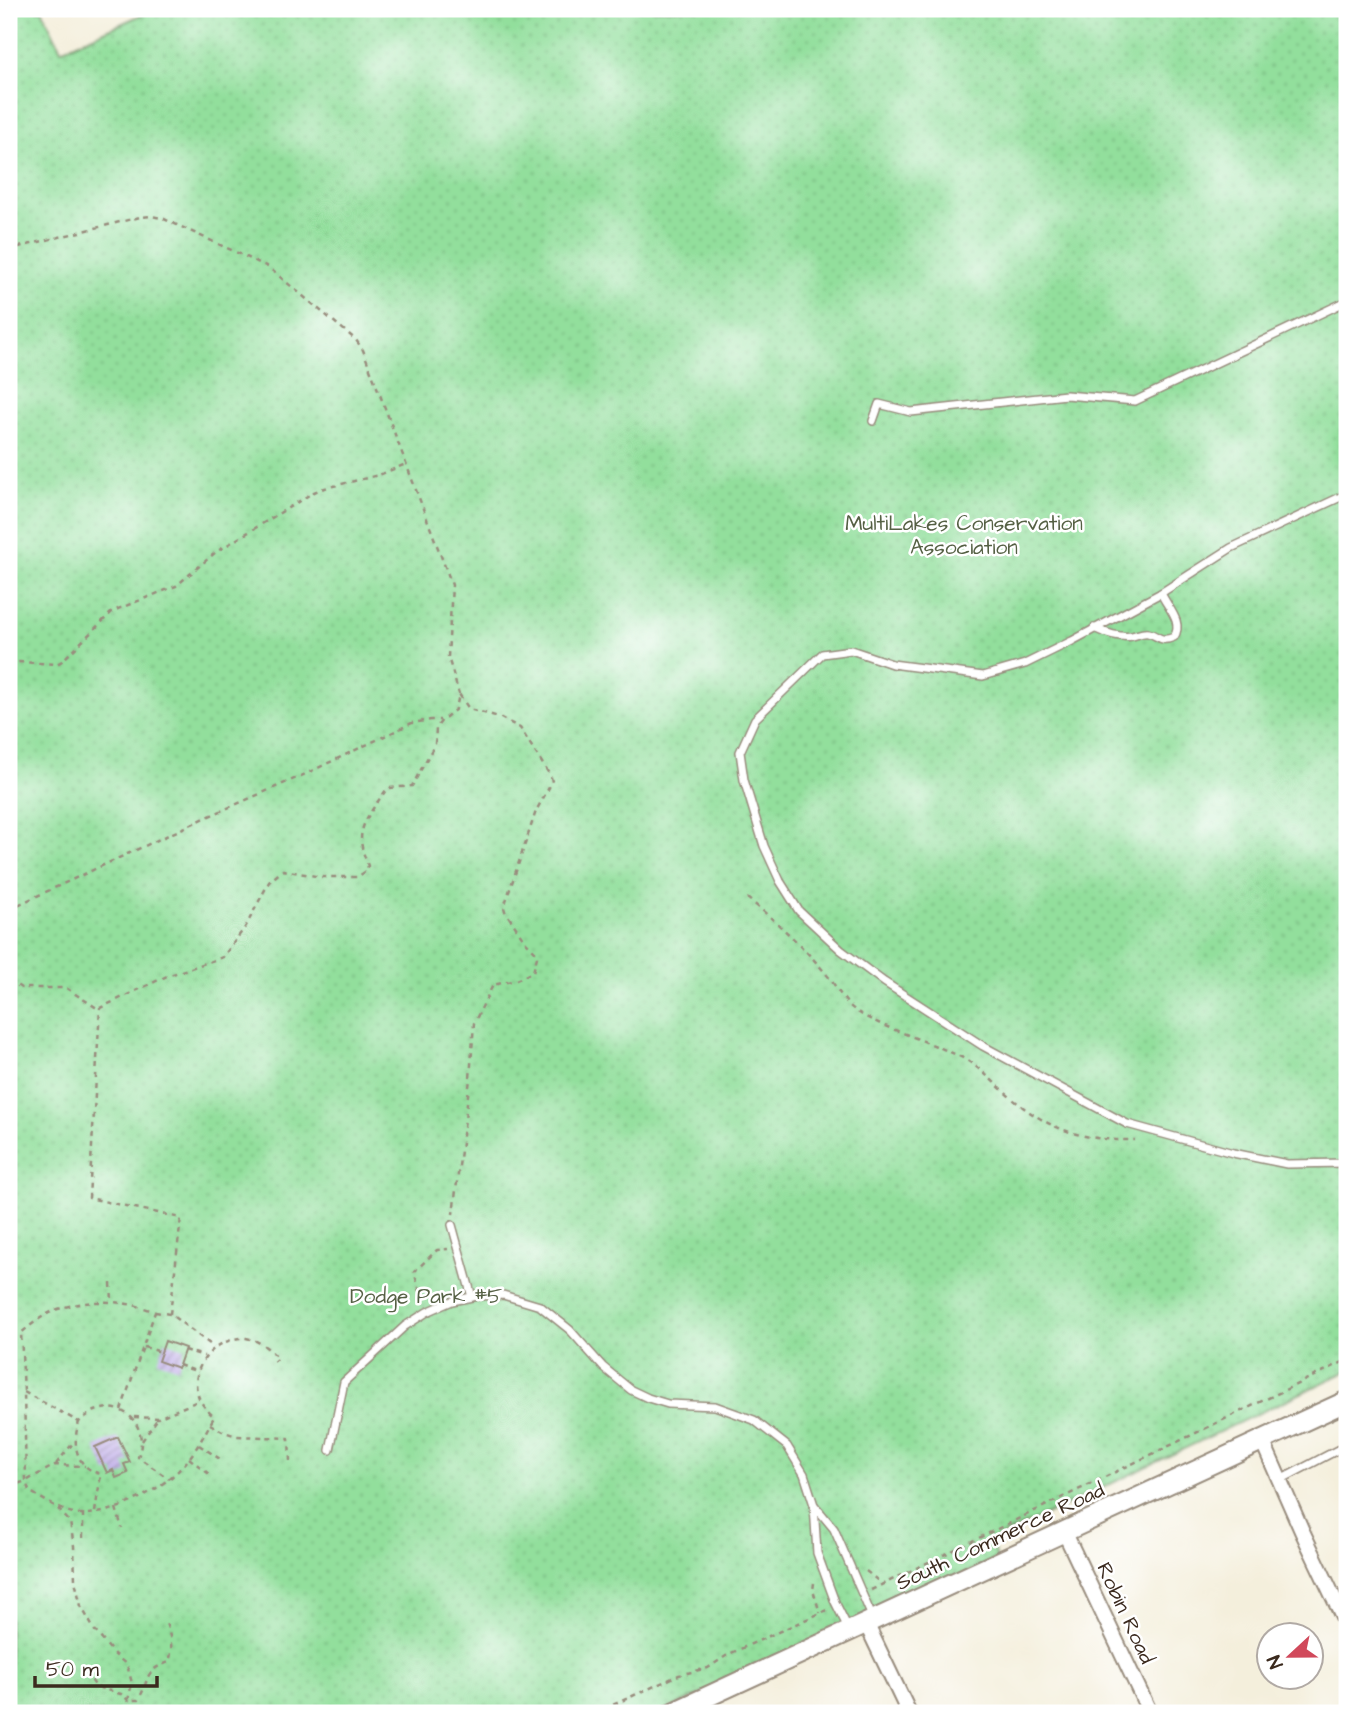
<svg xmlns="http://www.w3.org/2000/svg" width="1356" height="1722" font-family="'Architects Daughter',sans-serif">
	<defs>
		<pattern id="park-dots" width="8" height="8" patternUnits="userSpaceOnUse" patternTransform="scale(1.75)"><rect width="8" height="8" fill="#92df9c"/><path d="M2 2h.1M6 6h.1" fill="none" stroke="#7fc086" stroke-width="1.8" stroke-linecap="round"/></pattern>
		<pattern id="building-hatch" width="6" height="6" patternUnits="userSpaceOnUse" patternTransform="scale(1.75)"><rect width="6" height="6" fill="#c2b1e9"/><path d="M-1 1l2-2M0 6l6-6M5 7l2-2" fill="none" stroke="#9f90bc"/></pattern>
	</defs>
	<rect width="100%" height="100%" fill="#fff"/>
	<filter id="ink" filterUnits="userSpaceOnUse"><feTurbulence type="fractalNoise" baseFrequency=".0143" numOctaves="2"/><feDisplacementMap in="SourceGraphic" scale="14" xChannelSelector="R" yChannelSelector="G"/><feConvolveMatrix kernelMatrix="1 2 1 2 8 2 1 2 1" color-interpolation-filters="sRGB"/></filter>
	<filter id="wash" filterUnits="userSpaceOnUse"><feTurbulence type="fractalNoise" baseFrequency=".00686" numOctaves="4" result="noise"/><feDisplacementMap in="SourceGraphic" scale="28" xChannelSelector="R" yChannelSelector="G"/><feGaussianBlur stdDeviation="1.57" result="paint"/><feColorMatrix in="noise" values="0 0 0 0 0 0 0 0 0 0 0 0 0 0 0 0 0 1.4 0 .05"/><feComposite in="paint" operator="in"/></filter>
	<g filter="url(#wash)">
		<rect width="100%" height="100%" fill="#f4efdc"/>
		<path fill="url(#park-dots)" stroke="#66845d" stroke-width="2" d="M9 9H42L61 50 155 9H1347V1371L991 1541 997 1559 660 1713H9Z"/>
		<g id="blocks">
			<g fill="url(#building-hatch)">
				<path d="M165 1341 185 1348 178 1368 158 1361Z"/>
				<path d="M118 1437 130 1462 124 1464 128 1473 116 1478 113 1470 107 1473 95 1447Z"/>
			</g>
		</g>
	</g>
	<g filter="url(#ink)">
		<use href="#blocks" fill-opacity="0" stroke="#988c7d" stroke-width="2"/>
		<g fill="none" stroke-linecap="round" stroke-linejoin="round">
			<g stroke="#988c7d" stroke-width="10">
				<g id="lane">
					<path d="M873 421 879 404 911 412 1066 395 1135 401 1347 301"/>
					<path d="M1347 494 1231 548 1161 593 1072 641 1025 664 983 676 892 664 851 650 822 654 755 719 740 752 744 780 764 846 780 881 799 911 841 950 884 982 983 1046 1127 1124 1233 1153 1287 1164 1347 1163"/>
					<path d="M1094 628C1104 633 1121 638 1132 636 1137 635 1143 632 1148 633 1160 636 1160 643 1174 637 1184 622 1167 607 1161 593"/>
					<path d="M452 1225 472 1297"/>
					<path d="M330 1450 344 1382 405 1326 427 1312 452 1301 477 1296 503 1295 540 1306 570 1330 603 1367 631 1390 648 1398 668 1404 715 1406 754 1420 787 1446 804 1474 814 1505 817 1553 835 1602 849 1630"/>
					<path d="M1280 1480 1347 1445"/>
					<path d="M815 1506 834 1529 873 1619"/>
				</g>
			</g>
			<g stroke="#988c7d" stroke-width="18">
				<g id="street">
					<path d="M1262 1440 1302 1531 1347 1626"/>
					<path d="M1064 1531 1150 1713"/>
					<path d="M866 1623 909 1713"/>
				</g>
			</g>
			<g stroke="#988c7d" stroke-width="23">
				<path id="secondary" d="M672 1713 1347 1401"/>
			</g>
			<g stroke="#988c7d" stroke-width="2.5" stroke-dasharray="5 5" stroke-linecap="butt">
				<path d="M9 252 15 248 140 217 151 216 162 218 268 267 356 340 363 350 452 585 448 657 459 694"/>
				<path d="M9 666 19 662 57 664 62 661 113 611 176 586 216 552 314 492 321 489 379 475 406 464"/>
				<path d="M747 898C776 921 803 946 827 975 835 984 840 996 849 1005 859 1015 872 1020 885 1026 910 1036 935 1045 959 1056 978 1065 993 1082 1009 1096 1049 1130 1082 1141 1135 1140"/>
				<path d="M9 909 207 817 299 777 412 723 431 720H440"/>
				<path d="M9 980 21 988H66L100 1010"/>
				<path d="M111 1283 112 1301"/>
				<path d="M423 1301 414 1272 437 1250 448 1249"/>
				<path d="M155 1312 170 1314 214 1347"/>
				<path d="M170 1314 181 1218 89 1198 100 1008 167 976 223 957 246 926 269 882 283 870 321 877H357L365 872 368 866C364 855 359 843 362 831 365 817 378 802 386 790L390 788 412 786 435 744 436 728 442 720 456 709 459 694 469 709 499 717 520 728 551 777 552 782 536 811 504 907 505 911 525 941 536 952 537 957 533 972 516 980 493 985 474 1023 470 1079 453 1214"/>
				<path d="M144 1347 161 1352"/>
				<path d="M184 1350 204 1356"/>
				<path d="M179 1365 198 1372"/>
				<path d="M24 1392 79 1422"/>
				<path d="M121 1410 155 1312C124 1299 90 1299 58 1309 44 1314 32 1324 21 1333L24 1392 26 1481 29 1491C43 1499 57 1509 73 1513 107 1520 158 1492 181 1468 195 1453 204 1435 214 1417 209 1412 203 1406 200 1400 189 1377 203 1352 225 1342 232 1340 238 1337 246 1338 259 1340 269 1349 278 1358L272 1363"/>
				<path d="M134 1417 158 1418 200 1400"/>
				<path d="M210 1424 224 1432 237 1436 289 1438 290 1461"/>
				<path d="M142 1441 158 1418"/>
				<path d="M199 1445 220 1459"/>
				<path d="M189 1458 209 1474"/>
				<path d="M56 1464 74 1442"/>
				<path d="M9 1487 26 1481 55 1465 85 1466"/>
				<path d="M116 1508 122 1528"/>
				<path d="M58 1509 70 1522 74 1546 75 1581 81 1606 95 1631 114 1654 127 1665 132 1683 128 1700H138C151 1680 141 1672 169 1662 174 1646 170 1635 165 1620"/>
				<path d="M95 1512 101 1474C75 1468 72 1443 79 1422 85 1417 91 1412 98 1410 128 1401 149 1430 138 1457L169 1479"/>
				<path d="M83 1513V1541"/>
				<path d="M866 1571 882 1584"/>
				<path d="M814 1583 813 1590 820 1613"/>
				<path d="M871 1590 1347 1360"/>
				<path d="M86 1672 96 1687 121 1694 128 1700 134 1713"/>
				<path d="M595 1713 679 1675 708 1668 729 1654 827 1610"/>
			</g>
			<use href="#lane" stroke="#fff" stroke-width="7"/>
			<use href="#street" stroke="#fff" stroke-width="14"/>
			<use href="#secondary" stroke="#fff" stroke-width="19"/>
		</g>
	</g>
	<g text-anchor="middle" stroke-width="5" stroke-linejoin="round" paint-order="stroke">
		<g font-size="21" fill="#556044" stroke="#fff">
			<text x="964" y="530">MultiLakes Conservation<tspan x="964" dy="24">Association</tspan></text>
			<text x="426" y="1303">Dodge Park #5</text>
		</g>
		<g font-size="21" fill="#3b2a1e" stroke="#fff">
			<text transform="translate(1000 1536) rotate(-25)" y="7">South Commerce Road</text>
			<text transform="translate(1126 1613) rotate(65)" y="7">Robin Road</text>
		</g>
	</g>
	<rect width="1356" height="1722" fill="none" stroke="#fff" stroke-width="35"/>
	<g transform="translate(1290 1656) rotate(248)"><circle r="33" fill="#ffffff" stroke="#b1aaa5" stroke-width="2"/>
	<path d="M0-5L12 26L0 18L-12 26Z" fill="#d1495b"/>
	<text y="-10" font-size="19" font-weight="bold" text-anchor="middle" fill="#3b2a1e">N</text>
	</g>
	<path d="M35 1676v10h122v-10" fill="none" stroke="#3b2a1e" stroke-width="3.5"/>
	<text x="46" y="1676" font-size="21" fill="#3b2a1e" stroke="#ffffff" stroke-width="5" paint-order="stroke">50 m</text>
</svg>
